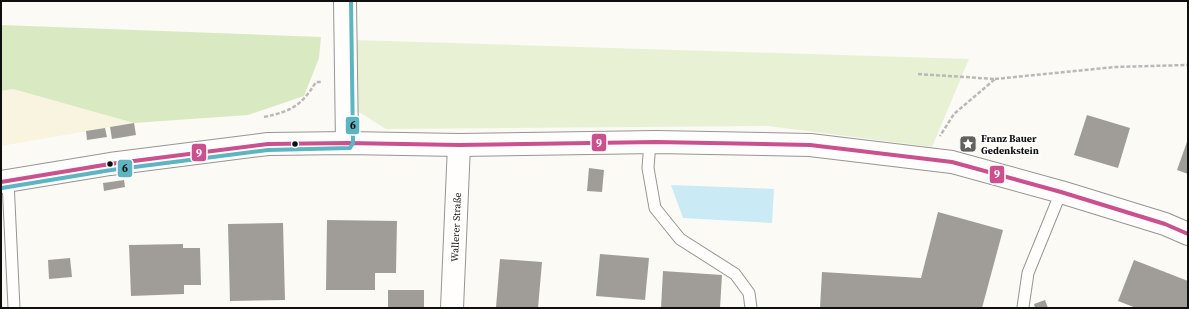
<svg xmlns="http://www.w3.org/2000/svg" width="1189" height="309" font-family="'Source Serif 4',serif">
	<rect width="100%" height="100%" fill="#fcfaf4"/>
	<path fill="#f9f4e0" d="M13 89 134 123 1 146V91Z"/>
	<path fill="#e8f1d4" d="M353 40 969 59 932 147 768 126 386 129 354 109Z"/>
	<path fill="#d9e9c1" d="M1 25 321 37 319 58 304 96 248 115 134 123 13 89 1 91Z"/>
	<path fill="#caebf6" d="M671 185 774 189 772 223 683 218Z"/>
	<g fill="#a09d99">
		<path d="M1087 115 1130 128 1118 168 1074 155Z"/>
		<path d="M134 123 136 135 112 139 110 127Z"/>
		<path d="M105 128 107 137 87 140 86 131Z"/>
		<path d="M1188 139V174L1177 170Z"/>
		<path d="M589 168 604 170 602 192 587 191Z"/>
		<path d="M124 180 125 187 104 191 103 183Z"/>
		<path d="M938 212 1003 230 982 308H820L822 272 921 278Z"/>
		<path d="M327 220 397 221 396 273H375V290H326Z"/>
		<path d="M283 223 285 300 230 301 228 224Z"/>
		<path d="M183 244V248H200L201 285H184V294L131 296 129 245Z"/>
		<path d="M600 254 649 258 645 300 596 296Z"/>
		<path d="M70 258 72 277 49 279 48 260Z"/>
		<path d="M500 259 542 262 538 308 496 307Z"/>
		<path d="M1134 260 1188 281V308H1136L1118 301Z"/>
		<path d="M663 271 722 275 720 308H661Z"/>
		<rect x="388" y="290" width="36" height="18"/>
		<path d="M1045 300 1048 308H1035L1034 304Z"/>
	</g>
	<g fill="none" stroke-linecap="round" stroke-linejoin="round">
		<g stroke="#969592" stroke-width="13">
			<g id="service">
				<path d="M650 142 648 168 655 208 680 239 735 274 749 293 751 308"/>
				<path d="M8 181 14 308"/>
				<path d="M1023 307 1028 273 1061 192"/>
			</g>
		</g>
		<g stroke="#969592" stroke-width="24">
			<g id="minor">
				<path d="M345 1 347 143"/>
				<path id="s1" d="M452 308 459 145"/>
			</g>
		</g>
		<g stroke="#969592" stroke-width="24">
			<path id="tertiary" d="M1 182 110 164 268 144 347 143 459 145 656 142 810 145 952 162 1061 192 1165 224 1188 234"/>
		</g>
		<g stroke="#b9b9b8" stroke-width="2.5" stroke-dasharray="4 2" stroke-linecap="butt">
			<path d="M918 74 995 79 954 114 940 136"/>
			<path d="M995 79 1115 67 1188 65"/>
			<path d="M264 117C292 111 301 106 316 82H322"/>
		</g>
		<use href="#service" stroke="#fffefd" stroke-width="11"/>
		<use href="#minor" stroke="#fffefd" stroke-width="22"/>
		<use href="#tertiary" stroke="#fffefd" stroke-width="22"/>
		<g stroke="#fff" stroke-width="7">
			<path id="bus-1" d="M1 182 110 164 268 144 347 143 459 145 656 142 810 145 952 162 1061 192 1165 224 1188 234"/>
		</g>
		<g stroke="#fff" stroke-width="7">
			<path id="bus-2" d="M2 188 111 170 268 150 350 148 353 143 351 1"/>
		</g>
		<use href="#bus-1" stroke="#ca508e" stroke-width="4"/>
		<use href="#bus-2" stroke="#5db5c2" stroke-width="4"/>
	</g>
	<defs>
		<g id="sight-square" transform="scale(0.9)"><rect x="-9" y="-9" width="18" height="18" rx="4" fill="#62615f" stroke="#fff"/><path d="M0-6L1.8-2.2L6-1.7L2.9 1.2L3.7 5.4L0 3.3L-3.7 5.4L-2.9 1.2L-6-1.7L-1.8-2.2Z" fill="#fff"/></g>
	</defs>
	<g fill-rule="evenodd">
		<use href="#sight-square" x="968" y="144"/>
	</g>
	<g fill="#0f0f0f" stroke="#fff" stroke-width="1.5">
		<circle cx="295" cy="144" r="3.5"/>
		<circle cx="110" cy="164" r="3.5"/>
	</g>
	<g text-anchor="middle" stroke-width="4" stroke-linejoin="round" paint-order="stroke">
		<g font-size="10" font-weight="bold" fill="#0f0f0f" stroke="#fff" text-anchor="start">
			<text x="981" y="142">Franz Bauer<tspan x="981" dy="12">Gedenkstein</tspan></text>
		</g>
		<g font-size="10" fill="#0f0f0f" stroke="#fff">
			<text dy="4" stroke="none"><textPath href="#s1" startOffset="81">Wallerer Straße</textPath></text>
		</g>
	</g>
	<g stroke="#fff" stroke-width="1.5">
		<rect x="345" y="116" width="15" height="19" rx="4" fill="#5db5c2"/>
		<rect x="591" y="133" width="16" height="19" rx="4" fill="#ca508e"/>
		<rect x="191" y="143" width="16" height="19" rx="4" fill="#ca508e"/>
		<rect x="117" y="159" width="16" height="19" rx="4" fill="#5db5c2"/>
		<rect x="989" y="165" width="16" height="19" rx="4" fill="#ca508e"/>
	</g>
	<g font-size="11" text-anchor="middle" font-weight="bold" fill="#fff">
		<text x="599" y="147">9</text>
		<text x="199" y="157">9</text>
		<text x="997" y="178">9</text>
	</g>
	<g font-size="11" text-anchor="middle" font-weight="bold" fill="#111">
		<text x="353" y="129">6</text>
		<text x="125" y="172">6</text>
	</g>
	<rect width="1189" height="309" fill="none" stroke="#0f0f0f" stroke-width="4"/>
</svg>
